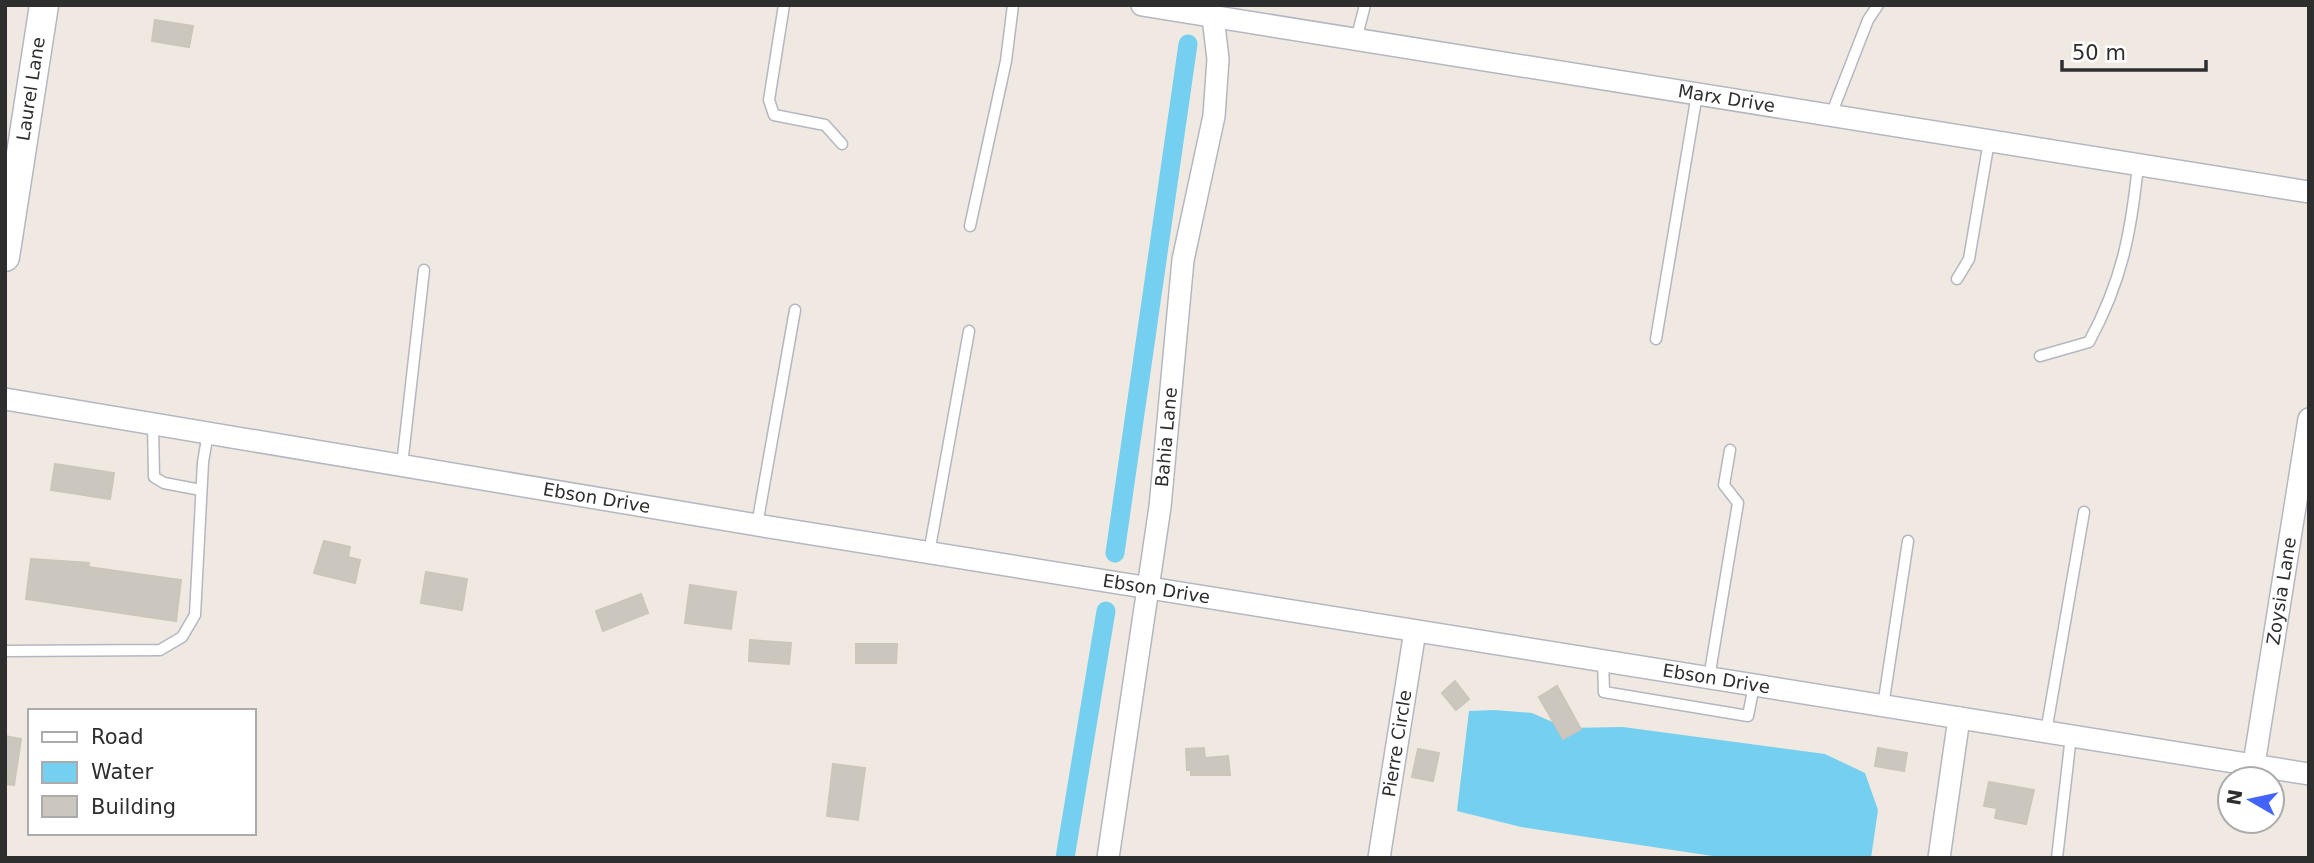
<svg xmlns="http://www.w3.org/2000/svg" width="2314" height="863" font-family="'DejaVu Sans',sans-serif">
	<rect width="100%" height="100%" fill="#efe9e1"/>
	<path fill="#75cff0" d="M1494 710 1532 713 1566 728 1623 727 1825 754 1865 773 1878 810 1871 858 1719 857 1521 827 1457 811 1469 711Z"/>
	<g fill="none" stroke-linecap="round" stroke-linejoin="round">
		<g stroke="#75cff0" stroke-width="19">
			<path d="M1115 553 1188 44"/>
			<path d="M1065 858 1106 611"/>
		</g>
	</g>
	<g fill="#cbc7bf" stroke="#cbc5ba" stroke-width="2">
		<path d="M155 20 193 26 189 47 152 41Z"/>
		<path d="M55 464 114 473 110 499 51 490Z"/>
		<path d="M324 541 350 547 348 557 360 560 355 583 314 573Z"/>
		<path d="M31 559 89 563 88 567 181 580 176 621 26 599Z"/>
		<path d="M426 572 467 579 462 610 421 603Z"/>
		<path d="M690 585 736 592 731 629 685 623Z"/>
		<path d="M641 594 648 613 603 631 596 611Z"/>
		<path d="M750 640 791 643 789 664 749 661Z"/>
		<path d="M856 644H897L896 663H856Z"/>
		<path d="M1455 681 1469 699 1456 710 1442 693Z"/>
		<path d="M1557 686 1581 729 1563 739 1539 697Z"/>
		<path d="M5 736 21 739 14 785 5 784Z"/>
		<path d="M1204 748 1205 758 1228 756 1230 775H1191V770H1187L1186 749Z"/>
		<path d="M1878 748 1907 753 1904 771 1875 766Z"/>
		<path d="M1418 749 1439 753 1433 781 1412 777Z"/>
		<path d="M833 764 865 768 858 820 827 816Z"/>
		<path d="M1989 782 2034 790 2026 824 1995 818 1997 808 1984 806Z"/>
	</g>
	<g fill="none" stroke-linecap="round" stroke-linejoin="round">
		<g stroke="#b4b7c1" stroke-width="13">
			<g id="service">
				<path d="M784 5 769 100 774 115 825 125 842 144"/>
				<path d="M1356 40 1365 5"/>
				<path d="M1831 115 1868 20 1878 5"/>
				<path d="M970 226 1006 61 1013 5"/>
				<path d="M1957 279 1969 259 1989 141"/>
				<path d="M1656 339 1697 94"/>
				<path d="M2040 356 2089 342C2122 281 2131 233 2138 165"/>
				<path d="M153 424 154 477 164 483 201 490"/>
				<path d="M402 465 424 270"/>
				<path d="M757 525 795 310"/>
				<path d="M929 553 969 331"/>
				<path d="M5 651 160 650 182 637 195 615 203 462 208 433"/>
				<path d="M1603 660 1604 692 1748 716 1754 685"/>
				<path d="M1709 678 1738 503 1724 485 1730 450"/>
				<path d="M1883 706 1908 541"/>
				<path d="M2046 732 2084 512"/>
				<path d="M2057 858 2071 736"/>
			</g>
		</g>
		<g stroke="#b4b7c1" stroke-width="24">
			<g id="minor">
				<path id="s1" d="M1142 5 2309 192"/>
				<path id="s2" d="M5 399 757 525 2309 774"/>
				<path id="s3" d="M2254 764 2309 419"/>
				<path id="s4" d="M1108 858 1160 507 1183 260 1214 116 1218 59 1213 17"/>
				<path id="s5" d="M1379 858 1415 631"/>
				<path d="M1939 858 1959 718"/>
			</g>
		</g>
		<g stroke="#b4b7c1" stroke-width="31">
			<g id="tertiary">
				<path id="s6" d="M5 257 44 5"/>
			</g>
		</g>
		<use href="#service" stroke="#fff" stroke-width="10"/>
		<use href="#minor" stroke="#fff" stroke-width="21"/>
		<use href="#tertiary" stroke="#fff" stroke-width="28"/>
	</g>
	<g text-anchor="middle" stroke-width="7" stroke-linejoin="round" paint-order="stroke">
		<g font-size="18" fill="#2e2e2e" stroke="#fff">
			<text dy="6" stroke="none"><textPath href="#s6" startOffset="170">Laurel Lane</textPath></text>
			<text dy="6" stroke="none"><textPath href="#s1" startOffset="592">Marx Drive</textPath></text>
			<text dy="6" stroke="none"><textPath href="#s4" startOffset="425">Bahia Lane</textPath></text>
			<text dy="6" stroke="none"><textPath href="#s2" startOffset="600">Ebson Drive</textPath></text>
			<text dy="6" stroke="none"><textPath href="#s2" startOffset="1167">Ebson Drive</textPath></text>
			<text dy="6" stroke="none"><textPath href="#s3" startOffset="175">Zoysia Lane</textPath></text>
			<text dy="6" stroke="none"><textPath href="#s2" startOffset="1734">Ebson Drive</textPath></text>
			<text dy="6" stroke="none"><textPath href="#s5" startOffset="116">Pierre Circle</textPath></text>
		</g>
	</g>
	<rect width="2314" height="863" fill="none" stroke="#2e2e2e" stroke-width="14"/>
	<rect x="28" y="709" width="228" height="126" fill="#ffffff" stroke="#ababab" stroke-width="2"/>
	<rect x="42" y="732" width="35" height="10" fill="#ffffff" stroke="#ababab" stroke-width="2"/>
	<text x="91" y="744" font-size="21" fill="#2e2e2e">Road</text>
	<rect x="42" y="762" width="35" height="21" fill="#75cff0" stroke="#ababab" stroke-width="2"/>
	<text x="91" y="779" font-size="21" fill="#2e2e2e">Water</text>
	<rect x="42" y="796" width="35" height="21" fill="#cbc7bf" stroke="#ababab" stroke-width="2"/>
	<text x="91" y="814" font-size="21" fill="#2e2e2e">Building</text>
	<g transform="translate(2251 800) rotate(279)"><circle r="33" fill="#ffffff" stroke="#ababab" stroke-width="2"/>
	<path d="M0-5L12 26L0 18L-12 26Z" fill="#4264fb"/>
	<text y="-10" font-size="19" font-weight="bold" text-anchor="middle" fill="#2e2e2e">N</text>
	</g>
	<path d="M2062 60v10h144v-10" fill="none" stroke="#2e2e2e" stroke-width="3.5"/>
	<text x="2072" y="60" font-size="21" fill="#2e2e2e" stroke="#ffffff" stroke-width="5" paint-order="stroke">50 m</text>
</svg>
